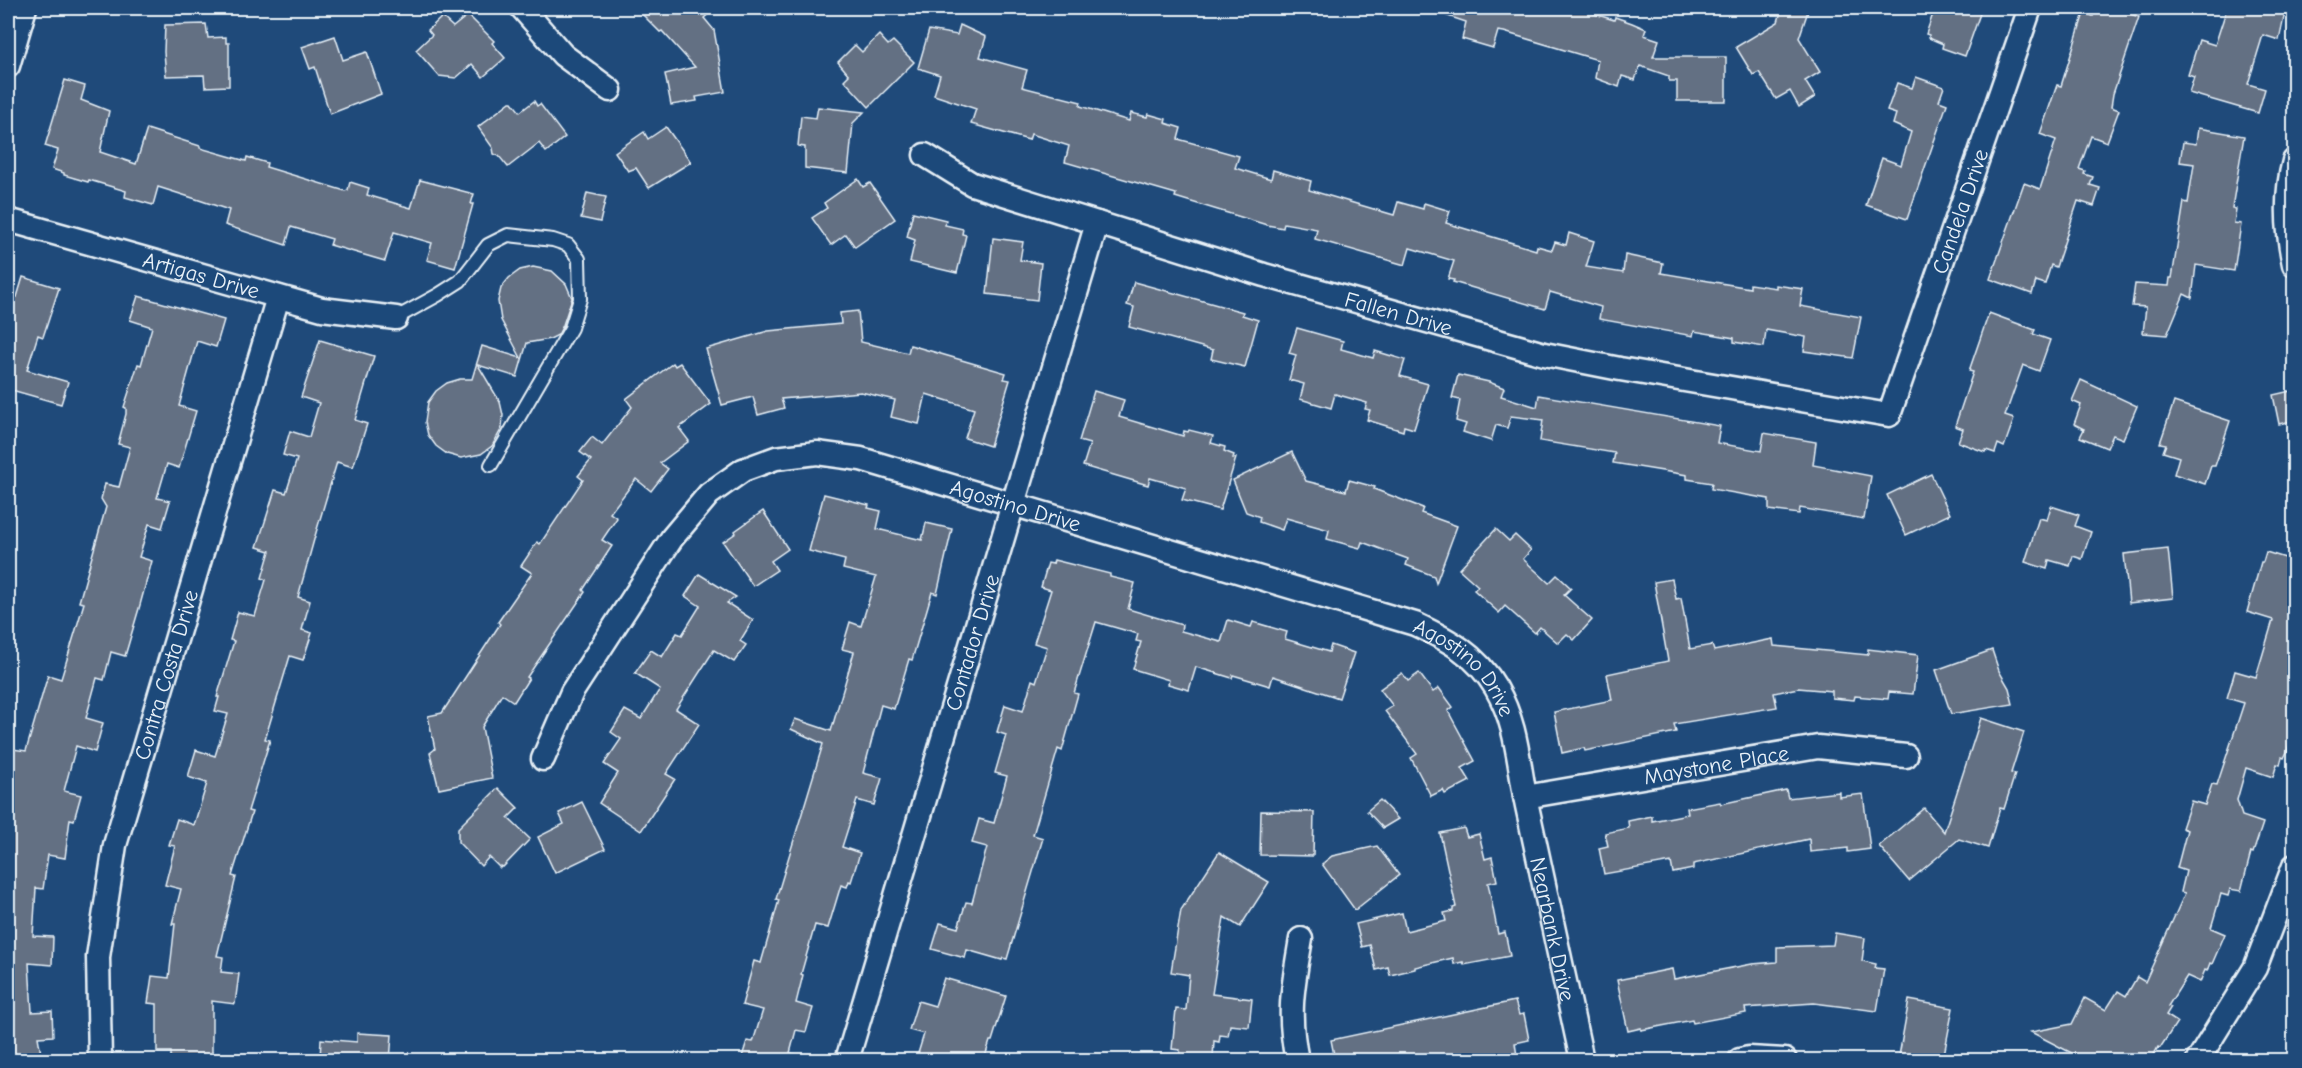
<svg xmlns="http://www.w3.org/2000/svg" width="2302" height="1068" font-family="'Comic Neue',sans-serif">
	<rect width="100%" height="100%" fill="#1f4a7a"/>
	<filter id="ink" filterUnits="userSpaceOnUse"><feTurbulence type="fractalNoise" baseFrequency=".0167" numOctaves="2"/><feDisplacementMap in="SourceGraphic" scale="12" xChannelSelector="R" yChannelSelector="G"/><feConvolveMatrix kernelMatrix="1 2 1 2 8 2 1 2 1" color-interpolation-filters="sRGB"/></filter>
	<g filter="url(#ink)">
		<g fill="#636f83" stroke="#e8f1f8" stroke-width="1.5">
			<path d="M636 8H715L704 18 714 30 725 92 696 97 697 101 671 105 665 74 695 67 662 31 660 32Z"/>
			<path d="M1434 8H1576L1614 20 1615 17 1632 23 1646 29 1644 35 1659 40 1653 57H1726V101H1677V81H1669V76L1640 66 1635 80 1622 76 1619 87 1595 78 1598 60 1504 32 1498 31 1493 48 1462 39 1466 22 1433 11Z"/>
			<path d="M1782 8H1809L1799 38 1820 72 1805 81 1815 97 1799 107 1790 91 1776 99 1759 72 1753 75 1736 47 1778 22Z"/>
			<path d="M1935 8H1982L1965 56 1942 48 1943 44 1929 38V35L1926 34Z"/>
			<path d="M2096 8H2128L2125 12 2139 17 2113 94 2111 107 2119 110 2107 142 2091 136 2079 169 2085 171 2084 174 2093 177 2090 185 2100 188 2094 206 2078 201 2056 267 2051 265 2045 284 2036 281 2032 294 1990 279 2024 183 2040 189 2056 140 2040 134 2057 85 2061 86 2084 13 2093 16Z"/>
			<path d="M2227 8H2286L2279 40 2263 35 2248 84 2265 89 2258 113 2189 93 2194 77 2188 75 2199 40 2215 45Z"/>
			<path d="M468 15 494 41 492 43 505 58 483 77 472 64 456 78 439 76 416 50 432 35 428 30 442 17 453 27Z"/>
			<path d="M206 24 208 38 226 37V43H229V86L205 87 204 75 166 76 164 52 165 25Z"/>
			<path d="M960 25 986 37 980 57 1027 70 1022 87 1081 102 1080 106 1129 121 1131 113 1147 117 1148 114 1166 119 1165 123 1181 128 1178 139 1239 156 1235 168 1271 179 1273 170 1311 181 1309 190 1394 215 1398 202 1423 209 1424 203 1450 211 1446 223 1536 250 1537 246 1552 250 1555 242 1566 245 1569 233 1594 241 1586 267 1623 273 1625 255 1663 263 1661 273 1750 288V284L1776 288V285L1803 289 1800 306 1861 317 1853 358 1804 351 1806 337 1766 330 1764 347 1734 342V338L1694 331 1693 336 1599 319 1601 307 1550 292 1545 309 1453 282 1454 280 1448 279 1454 261 1410 248 1405 265 1315 239 1317 229 1284 223 1283 228 1267 225 1175 197 1176 194 1065 162 1069 146 1031 134 1029 140 971 124 976 109 934 95 940 75 918 68 929 30 957 35Z"/>
			<path d="M879 35 888 45 893 41 914 62 869 107 844 80 849 75 838 62 855 45 862 52Z"/>
			<path d="M335 36 343 60 367 52 381 94 330 114 315 67 310 69 302 47Z"/>
			<path d="M1916 77 1944 87 1939 101 1947 104 1907 219 1866 205 1882 158 1901 165 1911 132 1893 124 1896 114 1887 111 1897 83 1912 88Z"/>
			<path d="M65 80 85 86 81 100 109 111 100 152 136 164 147 129 200 146V148L246 161 247 157 267 163 266 167 345 191 348 190 350 182 369 188 367 195 411 208 420 180 474 194 471 204H473L455 268 427 260 432 243 394 232 385 261 330 245 332 239 291 227 286 245 225 225 229 210 196 199 158 187 153 205 125 197 126 191 89 180 88 182 64 175V173L52 169 58 150 45 146Z"/>
			<path d="M534 101 537 106 540 104 565 137 546 152 539 143 508 167 499 156 494 154 493 148 478 127 510 102H512L520 112Z"/>
			<path d="M818 107 864 112 853 123 848 173 805 168V147L798 146 801 116 816 118Z"/>
			<path d="M666 127 691 162 649 188 636 168 628 171 615 152 644 132 648 139Z"/>
			<path d="M2198 128 2244 136 2232 208 2236 209 2234 223 2241 224 2234 271 2196 265 2192 298 2184 294 2167 335 2143 333 2146 307 2132 306 2135 284 2169 286 2170 278H2172L2184 202 2188 203 2194 164 2180 162 2183 142 2196 144Z"/>
			<path d="M858 179 863 187 870 183 895 219 855 247 846 234 831 245 812 218 827 208 824 203Z"/>
			<path d="M587 193 606 197 600 222 581 218Z"/>
			<path d="M913 212 946 220 945 225 963 229 962 234 966 235 957 273 910 262 915 240 907 237Z"/>
			<path d="M993 238 1023 242 1020 260 1041 263 1037 300 987 294Z"/>
			<path d="M533 267 552 271 566 284 572 298 563 325 558 335 550 339 527 343 517 377 478 365 500 402 503 415 502 428 492 446 481 454 461 458 447 454 436 446 428 435 425 422 428 402 436 391 447 383 460 379H472L482 346 521 358 501 320 498 301 501 288 509 278 520 270Z"/>
			<path d="M23 277 59 288 43 337 38 335 27 370 68 382 61 404 8 389V294L17 297Z"/>
			<path d="M1134 282 1243 312 1242 315 1258 320 1245 367 1211 359 1213 350 1129 327 1134 307 1127 305Z"/>
			<path d="M138 296 224 320 216 347 197 341 179 406 196 411 179 468 167 464 157 498 170 501 162 528 149 524 139 557 152 561 140 605 125 656 111 652 104 680 97 678 86 718 103 723 95 752 76 746 64 791 81 795 74 820 70 819 65 858 48 855 43 889 36 888 33 936 53 937 52 965 29 963 32 1012 52 1011 53 1036 38 1037 42 1060H8V770L13 749 26 751 48 675 61 679 84 603 79 602 106 507 101 499 105 484 119 487 130 447 118 444 126 414V408L124 407 138 364 141 365 152 327 130 320Z"/>
			<path d="M858 311 861 342 908 353 910 345 1006 373 1004 379 1010 380 990 446 965 438 974 409 926 394 919 424 891 417 895 400 861 392 781 399 784 408 758 415 753 397 722 405 706 349 768 331 841 324 840 313Z"/>
			<path d="M1989 313 2035 330 2033 334 2050 340 2039 371 2023 365 2005 416 2014 419 2004 447 1998 444 1995 453 1986 450 1985 452 1958 442 1963 429 1955 426 1973 372 1969 371Z"/>
			<path d="M1297 328 1343 341 1341 349 1373 358 1375 351 1405 360 1400 376 1428 384 1414 429 1404 426 1403 431 1367 420 1370 410 1365 409 1367 403 1335 394 1331 408 1300 399 1304 384 1289 380 1296 355 1289 353Z"/>
			<path d="M320 340 374 356 355 420 367 424 353 467 337 462 315 536 298 597 310 601 302 630 312 633 303 660 290 656 265 739 270 740 248 811 252 812 232 876 236 877 217 956 223 957 221 972 239 974 235 1004 212 1001V1060H171V1052H157V1004L148 1003 152 976 169 978 175 924H172L181 889 165 885 175 846 169 845 177 819 194 825 207 783 188 777 196 750 215 756 228 714 215 711 219 697H217L234 641 230 640 238 612 255 616 266 580 262 578 270 551 257 547 275 490 286 493 297 459 283 455 290 431 309 437 319 403 301 397Z"/>
			<path d="M673 363 675 366 680 363 711 404 679 428 689 441 660 463 668 469 651 491 636 479 610 513 617 518 602 540 612 546 583 590 585 592 527 677 529 678 514 702 502 694 482 727 492 778 439 789 430 753 435 749 428 716 442 713 500 624 498 622 532 573 521 566 537 542 540 544 583 480 578 476 591 460 580 452 592 437 602 445 632 407 626 399Z"/>
			<path d="M1458 375 1489 382 1504 388 1501 396 1537 407 1539 395 1720 426 1717 443 1761 451 1764 433 1816 442 1813 465 1871 476 1864 519 1800 508 1799 514 1769 510V499L1711 489 1712 483 1687 479V475L1613 463 1615 453 1540 441 1543 420 1511 416 1507 428 1496 425 1491 441 1463 432 1466 424 1456 421 1460 400 1452 398Z"/>
			<path d="M2081 380 2137 406 2123 439 2113 435 2107 448 2080 437 2084 429 2074 424 2081 405 2072 401Z"/>
			<path d="M2295 390V420L2279 424 2273 395Z"/>
			<path d="M1094 391 1124 400 1119 417 1183 436 1184 431 1188 432 1189 430 1213 436 1211 443 1225 447 1224 451 1234 455 1233 458H1236L1220 510 1182 500 1186 488 1150 478 1148 485 1083 466 1090 444 1079 441Z"/>
			<path d="M2174 402 2230 421 2215 466H2211L2205 484 2174 474 2179 457 2163 452 2166 444 2160 443Z"/>
			<path d="M1292 452 1306 481 1346 491 1349 480 1375 487 1374 489 1423 508 1421 513 1457 526 1436 583 1434 576 1406 565 1408 559 1362 542 1360 548 1327 539 1329 530 1286 518 1282 530 1259 522 1260 517 1246 512 1233 480Z"/>
			<path d="M1931 474 1950 514 1906 535 1887 495Z"/>
			<path d="M824 494 869 505 868 508 881 511 877 529 922 540 926 523 952 529 937 594 932 592 912 660 909 659 894 709 881 705 863 773 882 778 874 805 857 800 842 847 860 853 851 882 849 881 847 887 841 885 828 928 815 925 801 974 803 975 796 1003 813 1008 806 1032 796 1030 790 1053 799 1055 798 1060H741L747 1041 753 1042 763 1010 742 1005 754 961 761 963 779 900 776 899 823 744 791 729 795 719 831 731 854 652 842 649 850 622 861 626 876 577 843 569 845 560 809 551Z"/>
			<path d="M2051 506 2079 515 2075 526 2091 532 2082 559 2073 556 2070 566 2049 560 2047 569 2025 562 2039 518 2047 520Z"/>
			<path d="M763 511 788 549 771 561 777 570 753 586 723 542 736 533 735 531Z"/>
			<path d="M1496 529 1509 541 1515 535 1531 550 1523 559 1549 583 1557 575 1571 588 1564 595 1592 620 1574 640 1567 634 1558 643 1540 627 1535 633 1505 606 1499 613 1474 590 1478 586 1459 569Z"/>
			<path d="M2168 549 2173 598 2129 603 2124 554Z"/>
			<path d="M2266 552 2295 561V712L2290 725 2294 726 2287 752 2284 758 2282 757 2280 765 2277 764 2273 777 2246 768 2237 800 2242 816 2263 823 2253 853 2251 852 2241 891 2230 889 2228 896 2221 894 2211 928 2225 934 2212 964 2210 963 2207 971 2205 970 2200 982 2187 976 2168 1006 2171 1007 2166 1015 2177 1022 2160 1048 2158 1047 2151 1060H2085L2031 1032 2072 1024 2085 998 2106 1010 2118 991 2126 996 2137 977 2145 982 2185 893 2181 892 2186 871 2177 868 2187 830 2182 828 2191 801 2205 805 2212 784 2217 785 2244 703 2227 698 2235 671 2256 677 2273 620 2247 612 2261 562H2263Z"/>
			<path d="M1054 560 1110 574V577L1135 583 1128 609 1182 625 1181 631 1221 642 1228 620 1251 627 1253 622 1287 632 1285 639 1329 652 1331 645 1354 653 1339 698 1273 676 1270 686 1233 675 1232 678 1196 667 1189 690 1168 684 1169 680 1133 669 1141 642 1136 641 1138 634 1096 622 1074 693 1078 694 1062 751 1058 749 1033 835 1043 838 1007 959 1003 958 1002 960 967 950 965 958 932 949 940 923 958 928 966 902 972 903 987 847 972 843 979 819 994 823 1007 776 995 773 1006 735 997 732 1005 705 1023 711 1032 680 1036 682 1047 647 1034 643 1051 590 1041 587 1048 563 1053 564Z"/>
			<path d="M699 574 736 597 727 603 753 620 740 641 746 645 734 662 714 650 676 709 699 724 666 774 675 779 641 831 599 803 618 773 604 764 621 739 611 732 625 710 641 719 660 689 635 673 651 650 662 657 677 633 682 635 700 606 685 596Z"/>
			<path d="M1672 579 1676 599 1681 598 1690 649 1712 645 1714 651 1773 639 1774 646 1868 655V649L1918 655 1913 694 1889 692 1888 699 1855 696 1854 700 1832 698V691L1798 688 1774 693 1777 707 1674 724 1676 732 1585 751 1584 748 1562 753 1554 712 1612 700 1607 674 1668 661 1654 582Z"/>
			<path d="M1992 650 1999 671 2009 688 2013 704 1951 714 1936 670Z"/>
			<path d="M1402 673 1408 681 1419 673 1433 692 1439 688 1453 707 1448 711 1475 761 1462 768 1470 781 1445 794 1443 790 1431 796 1411 758 1417 754 1385 711 1393 706 1380 689Z"/>
			<path d="M1981 718 2024 732 2011 773 2015 774 2004 809 2000 808 1988 848 1959 839 1909 881 1879 846 1924 808 1944 832Z"/>
			<path d="M498 788 518 808 508 818 530 839 503 867 501 866 500 868 489 857 481 866 458 842V828Z"/>
			<path d="M1786 790 1788 798 1839 792V797L1863 794 1870 849 1848 852V848L1810 852 1809 839 1693 864V869L1673 873 1671 862 1604 874 1599 848 1608 846 1605 833 1629 828 1628 821 1652 816V821L1688 814 1687 808 1720 802 1721 804Z"/>
			<path d="M1380 800 1398 819 1383 828 1367 811Z"/>
			<path d="M582 802 605 849 555 873 538 837 564 824 559 813Z"/>
			<path d="M1261 811 1314 812 1313 856 1260 855Z"/>
			<path d="M1464 828 1467 837 1479 834 1485 859 1492 857 1497 881 1488 883 1498 934 1505 932 1510 956 1464 965 1463 962 1454 964 1453 958 1415 967V969L1390 975 1388 967 1376 970 1370 945 1362 947 1356 924 1402 913 1406 931 1446 921 1444 913 1453 911V908L1456 907 1440 833Z"/>
			<path d="M1377 846 1399 875 1355 910 1322 864 1332 856Z"/>
			<path d="M1219 852 1269 882 1240 927 1224 917 1212 994 1252 999 1249 1027 1230 1025 1228 1036 1220 1035 1219 1042 1214 1041 1213 1058 1198 1057 1197 1060H1179L1180 1050 1172 1049 1176 1009 1186 1010 1189 975 1171 972 1181 910Z"/>
			<path d="M1835 933 1865 938 1862 961 1876 964 1875 968 1884 969 1877 1011 1814 1003 1745 1008 1746 1013 1693 1023 1692 1020 1641 1030V1028L1628 1031 1617 980 1672 969 1674 979 1752 964 1777 962V947L1833 945Z"/>
			<path d="M944 978 1006 996 992 1041H990L984 1060H916L924 1034 909 1030 918 1001 935 1006Z"/>
			<path d="M1909 1000 1953 1008 1943 1060H1904L1905 1057 1899 1056Z"/>
			<path d="M1515 1001 1519 1015 1524 1014 1529 1040 1515 1043 1517 1056 1495 1060H1335L1331 1040Z"/>
			<path d="M357 1033 392 1035 390 1060H320L321 1039 357 1042Z"/>
		</g>
		<g fill="none" stroke-linecap="round" stroke-linejoin="round">
			<g stroke="#e8f1f8" stroke-width="16">
				<path id="lane" d="M396 318 438 295 460 281 488 245 508 235 553 240 568 245 579 259 580 299 571 328 491 465"/>
			</g>
			<g stroke="#e8f1f8" stroke-width="27">
				<g id="street">
					<path d="M522 8 563 55 610 90"/>
					<path d="M8 66 25 8"/>
					<path id="s1" d="M925 155 972 184 1264 275 1544 354 1620 369 1889 415 2030 8"/>
					<path d="M2294 161C2285 194 2287 232 2294 265"/>
					<path id="s2" d="M8 220 322 309 396 318"/>
					<path id="s3" d="M543 759 572 692 672 538 709 494 743 470 776 458 817 453 861 459 1415 624C1449 640 1476 654 1496 688 1518 726 1518 764 1527 806 1545 891 1563 976 1582 1060"/>
					<path id="s4" d="M1525 797 1818 747 1906 756"/>
					<path id="s5" d="M100 1060 98 957 115 845 278 297"/>
					<path id="s6" d="M847 1060 1097 223"/>
					<path d="M1297 1060C1287 1013 1293 986 1301 939"/>
					<path d="M1740 1060 1749 1058 1785 1060"/>
					<path d="M2198 1060 2255 968 2294 866"/>
				</g>
			</g>
			<use href="#lane" stroke="#1f4a7a" stroke-width="12"/>
			<use href="#street" stroke="#1f4a7a" stroke-width="22"/>
		</g>
	</g>
	<g text-anchor="middle" stroke-width="4.5" stroke-linejoin="round" paint-order="stroke">
		<g font-size="22" fill="#e8f1f8" stroke="#1f4a7a">
			<text dy="8" stroke="none"><textPath href="#s1" startOffset="1218">Candela Drive</textPath></text>
			<text dy="8" stroke="none"><textPath href="#s2" startOffset="201">Artigas Drive</textPath></text>
			<text dy="8" stroke="none"><textPath href="#s1" startOffset="501">Fallen Drive</textPath></text>
			<text dy="8" stroke="none"><textPath href="#s3" startOffset="638">Agostino Drive</textPath></text>
			<text dy="8" stroke="none"><textPath href="#s6" startOffset="436">Contador Drive</textPath></text>
			<text dy="8" stroke="none"><textPath href="#s3" startOffset="1122">Agostino Drive</textPath></text>
			<text dy="8" stroke="none"><textPath href="#s5" startOffset="394">Contra Costa Drive</textPath></text>
			<text dy="8" stroke="none"><textPath href="#s4" startOffset="194">Maystone Place</textPath></text>
			<text dy="8" stroke="none"><textPath href="#s3" startOffset="1408">Nearbank Drive</textPath></text>
		</g>
	</g>
	<rect width="2302" height="1068" fill="none" stroke="#1f4a7a" stroke-width="30"/>
	<rect x="15" y="15" width="2272" height="1038" fill="none" stroke="#e8f1f8" stroke-width="2" filter="url(#ink)"/>
</svg>
